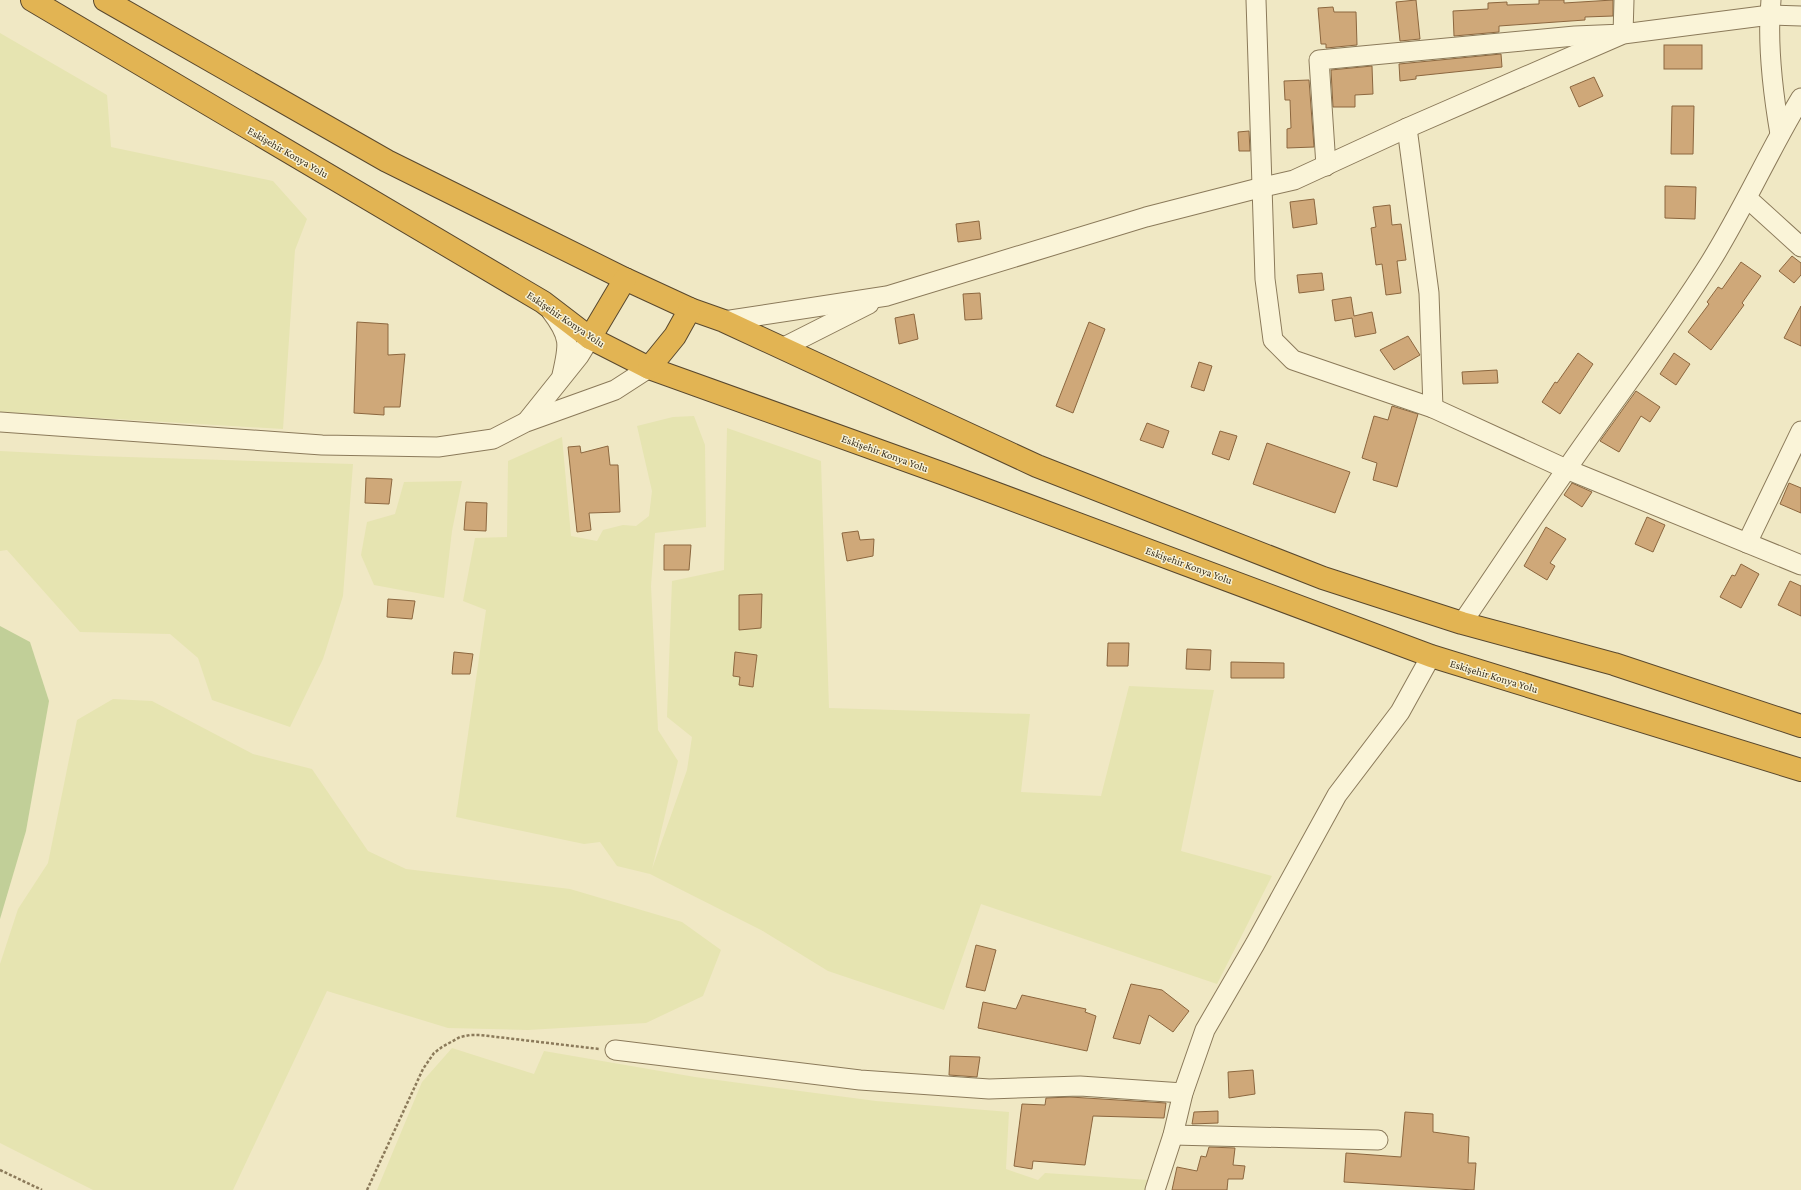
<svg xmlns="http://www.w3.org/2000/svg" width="1801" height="1190" font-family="'Crimson Pro',serif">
	<rect width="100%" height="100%" fill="#f0e8c4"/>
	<g fill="#e6e4b1">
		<path d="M0 33 107 95 111 147 273 181 307 219 295 250 283 429 0 412Z"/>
		<path d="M694 416 705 445 706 527 655 533 651 586 658 730 678 761 652 869 687 770 692 737 667 717 672 581 724 570 727 428 821 461 829 708 1030 714 1021 792 1101 796 1129 686 1214 690 1181 851 1272 876 1217 984 981 904 944 1010 828 971 761 930 650 874 617 866 600 842 584 844 456 817 486 610 463 601 475 538 507 537 508 461 562 437 571 536 597 541 603 530 623 525 636 526 649 516 652 491 637 426 673 417Z"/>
		<path d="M0 451 96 456 353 464 343 596 323 659 290 727 212 700 198 658 170 634 80 632 7 550 0 551Z"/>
		<path d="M462 481 452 531 444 598 374 585 361 555 367 522 395 514 404 482Z"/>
		<path d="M113 699 152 701 253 754 312 769 368 851 406 869 570 889 682 922 721 950 703 996 646 1023 528 1030 448 1028 327 991 233 1190H93L0 1143V964L18 909 48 863 77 720Z"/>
		<path d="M452 1048 534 1074 544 1051 695 1077 876 1101 1009 1112 1006 1169 1038 1180 1045 1173 1149 1180 1145 1190H377L422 1082Z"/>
	</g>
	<path fill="#c1cf98" d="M0 626 30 642 49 701 26 831 0 919Z"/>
	<g fill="#cfa879" stroke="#8c673f">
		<path d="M1416 0 1420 39 1400 41 1396 2Z"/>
		<path d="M1539 0H1564V3L1613 0V16L1585 17V20L1499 26V32L1454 36 1453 11 1488 9V3L1507 2V5L1539 4Z"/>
		<path d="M1333 7 1334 12H1356L1357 45 1326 48V44H1321L1318 8Z"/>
		<rect x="1664" y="45" width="38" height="24"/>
		<path d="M1501 54 1502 67 1416 76V79L1400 81 1399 64Z"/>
		<path d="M1372 66 1373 94 1355 95V107H1333L1331 70Z"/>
		<path d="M1594 77 1603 96 1579 107 1570 87Z"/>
		<path d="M1309 80 1314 147 1287 148V129L1291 128 1290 100H1285L1284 81Z"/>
		<path d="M1672 106H1694L1693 154H1671Z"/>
		<path d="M1249 131 1250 151H1239L1238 132Z"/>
		<path d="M1665 186 1696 187 1695 219 1665 218Z"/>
		<path d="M1314 199 1317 224 1293 228 1290 202Z"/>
		<path d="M1390 205 1392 225 1401 224 1406 260 1397 261 1401 293 1386 295 1382 264 1376 265 1371 228 1376 227 1373 207Z"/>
		<path d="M979 221 981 239 958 242 956 224Z"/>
		<path d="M1792 256 1801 263V275L1794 283 1779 271Z"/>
		<path d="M1741 262 1761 276 1742 303 1744 305 1711 350 1688 332 1709 304 1707 302 1718 287 1722 289Z"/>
		<path d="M1322 273 1324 290 1299 293 1297 275Z"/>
		<path d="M980 293 982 319 965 320 963 294Z"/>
		<path d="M1351 297 1354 316 1372 312 1376 333 1355 337 1352 318 1335 321 1332 300Z"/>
		<path d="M1801 306V346L1784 338Z"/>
		<path d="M914 314 918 339 899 344 895 318Z"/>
		<path d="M357 322 388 324V355L405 354 400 407H384V415L354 413Z"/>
		<path d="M1089 322 1105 329 1073 413 1056 406Z"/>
		<path d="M1408 336 1420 355 1394 370 1380 350Z"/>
		<path d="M1578 353 1593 364 1560 414 1542 402 1555 382 1557 383Z"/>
		<path d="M1674 353 1690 364 1676 385 1660 374Z"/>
		<path d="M1199 362 1212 366 1204 391 1191 387Z"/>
		<path d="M1497 370 1498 383 1463 384 1462 372Z"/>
		<path d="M1636 391 1660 407 1650 422 1641 416 1619 452 1600 441Z"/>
		<path d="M1392 406 1418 414 1397 487 1373 480 1377 463 1362 458 1374 416 1388 420Z"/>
		<path d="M1147 423 1169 431 1163 448 1140 440Z"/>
		<path d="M1220 431 1237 436 1229 460 1212 454Z"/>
		<path d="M1267 443 1350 472 1335 513 1253 484Z"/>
		<path d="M580 446 581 453 608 446 610 465H618L620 512 589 513 591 530 577 532 568 447Z"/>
		<path d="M366 478 392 479 389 504 365 503Z"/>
		<path d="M1572 483 1592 492 1582 507 1564 495Z"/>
		<path d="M1789 483 1801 488V513L1780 504Z"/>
		<path d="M466 502 487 503 486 531 464 530Z"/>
		<path d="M1647 517 1665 525 1653 552 1635 544Z"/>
		<path d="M1546 527 1566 539 1550 563 1555 566 1547 580 1524 566Z"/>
		<path d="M858 531 860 540 874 539 873 556 847 561 842 533Z"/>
		<path d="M664 545H691L689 570H664Z"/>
		<path d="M1741 564 1759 574 1741 608 1720 597 1732 575 1735 576Z"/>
		<path d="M1790 581 1801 586V616L1778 605Z"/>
		<path d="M762 594 761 628 739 630V595Z"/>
		<path d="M388 599 415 601 412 619 387 617Z"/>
		<path d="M1108 643H1129L1128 666H1107Z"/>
		<path d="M1187 649 1211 650 1210 670 1186 669Z"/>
		<path d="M454 652 473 654 470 674H452Z"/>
		<path d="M735 652 757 655 753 687 739 685 740 677 733 676Z"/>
		<path d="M1231 662 1284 663V678H1231Z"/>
		<path d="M976 945 996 950 985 991 966 987Z"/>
		<path d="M1131 984 1162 990 1189 1011 1173 1032 1149 1015 1140 1044 1113 1038Z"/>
		<path d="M1022 995 1086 1009 1085 1012 1096 1016 1087 1051 978 1028 983 1002 1016 1009Z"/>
		<path d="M950 1056 980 1057 977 1077 949 1075Z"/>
		<path d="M1253 1070 1255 1094 1229 1098 1228 1072Z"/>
		<path d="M1070 1097 1166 1103 1164 1118 1093 1116 1085 1165 1033 1161 1032 1169 1014 1166 1022 1104 1045 1105 1046 1098Z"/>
		<path d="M1218 1111V1123L1192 1124 1194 1112Z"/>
		<path d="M1405 1112 1433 1114V1132L1469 1137 1468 1163H1476L1474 1190 1344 1182 1346 1153 1401 1157Z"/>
		<path d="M1209 1147 1235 1148 1233 1165 1245 1166 1243 1179H1228L1227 1190H1172L1177 1167 1197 1171 1201 1156 1206 1157Z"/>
	</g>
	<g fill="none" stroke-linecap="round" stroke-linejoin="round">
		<g stroke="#8b7a5a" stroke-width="21">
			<g id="minor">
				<path d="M1256 0 1265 279 1273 340 1293 360 1433 408 1566 469 1801 565"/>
				<path d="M1771 0C1767 41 1773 93 1780 134"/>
				<path d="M1407 128 1429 293 1433 408"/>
				<path d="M1326 166 1319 60 1575 36 1623 34 1624 0"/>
				<path d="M1747 198 1801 247"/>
				<path d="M551 311C571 337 569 345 562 375"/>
				<path d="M724 321 887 296 1146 217 1263 187 1294 180 1407 128 1623 34 1770 15 1801 16"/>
				<path d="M782 348 869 304"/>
				<path d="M527 421 579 356 590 338"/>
				<path d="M0 422 322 445 438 447 493 439 526 422 615 390 649 368"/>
				<path d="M1747 543 1801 431"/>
				<path d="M1462 623C1497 572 1531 520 1566 470 1614 400 1666 333 1711 261 1744 208 1769 151 1801 98"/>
				<path d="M615 1050 860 1080 989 1089 1080 1086 1183 1093"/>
				<path d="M1173 1135 1378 1140"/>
				<path d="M1155 1190 1173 1135 1183 1093 1205 1030 1255 944 1337 795 1400 712 1431 656"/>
			</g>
		</g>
		<g stroke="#59482e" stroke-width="24">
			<g id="highway">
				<path d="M32 0 543 302 590 338 649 368 944 474 1431 656 1801 770"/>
				<path d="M105 0 387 161 625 279 690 309 724 321 1037 466 1323 578 1462 623 1614 664 1801 726"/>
				<path d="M590 338 625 279"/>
				<path d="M649 368 675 336 690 309"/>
			</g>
		</g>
		<g stroke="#8b7a5a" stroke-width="2.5" stroke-dasharray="3 2" stroke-linecap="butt">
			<path d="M0 1170 42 1190"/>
			<path d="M367 1190 423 1069 434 1053 442 1047 460 1037 470 1035H480L599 1049"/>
		</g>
		<use href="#minor" stroke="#faf4d8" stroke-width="19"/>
		<use href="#highway" stroke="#e2b453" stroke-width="22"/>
	</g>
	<g text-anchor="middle" stroke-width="3" stroke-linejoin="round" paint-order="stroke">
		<g font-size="11" fill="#3b301e" stroke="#f7f1d4">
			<text transform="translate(288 152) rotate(30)" y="4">Eskişehir Konya Yolu</text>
			<text transform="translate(566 319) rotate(34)" y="4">Eskişehir Konya Yolu</text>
			<text transform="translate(885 453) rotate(20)" y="4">Eskişehir Konya Yolu</text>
			<text transform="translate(1189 565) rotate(20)" y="4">Eskişehir Konya Yolu</text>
			<text transform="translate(1494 676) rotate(17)" y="4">Eskişehir Konya Yolu</text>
		</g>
	</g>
</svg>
